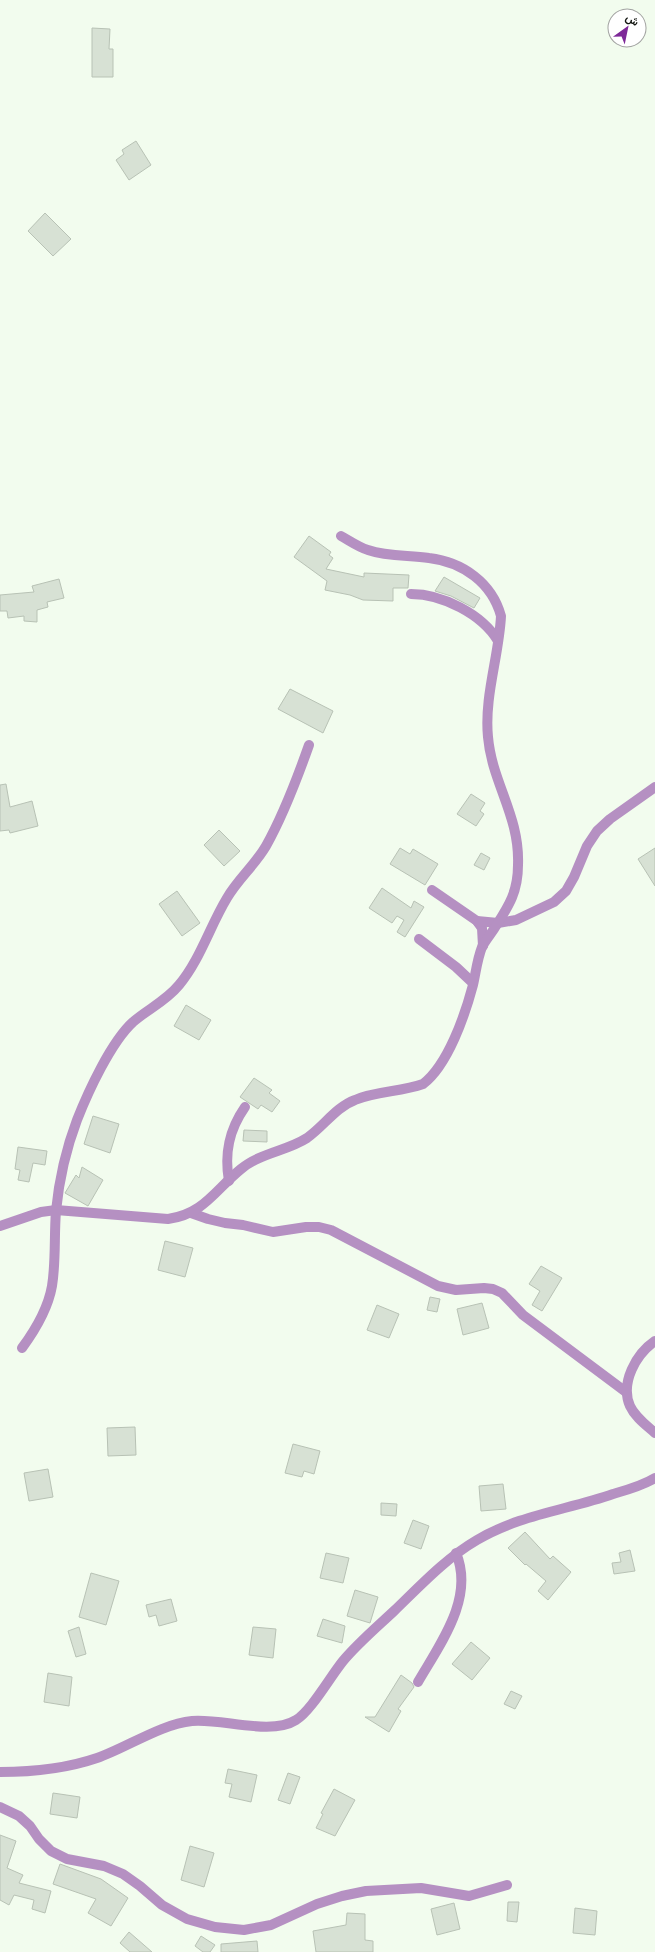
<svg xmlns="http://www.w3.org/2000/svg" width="655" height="1952" font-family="'Alegreya Sans',Vazirmatn,sans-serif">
	<rect width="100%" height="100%" fill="#f2fcee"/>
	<g fill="#d7e1d4" stroke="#b8c2b5">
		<path d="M92 28 110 29 109 49H113V77H92Z"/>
		<path d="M136 141 151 165 129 180 116 160 124 154 122 150Z"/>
		<path d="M45 213 71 239 53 256 28 231Z"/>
		<path d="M309 536 331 552 329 555 333 558 326 569 364 577V573L409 575 408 588H393V601L363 600 350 595 325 590 327 581 294 557Z"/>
		<path d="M444 577 480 598 474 608 451 596 435 591Z"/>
		<path d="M59 579 64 598 47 602 48 607 37 610V622L24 621V616L8 618 7 611H0V595L34 592 32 586Z"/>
		<path d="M290 689 333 711 323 733 278 709Z"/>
		<path d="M6 784 10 807 32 801 38 826 10 833 9 830 0 831V785Z"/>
		<path d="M471 794 485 803 480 811 484 814 476 826 457 814Z"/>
		<path d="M219 830 240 851 224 866 204 845Z"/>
		<path d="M400 848 410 854 413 849 438 864 425 885 390 864Z"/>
		<path d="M655 848V886L638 859Z"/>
		<path d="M481 853 490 858 484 870 474 865Z"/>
		<path d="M382 888 411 908 414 901 424 907 405 937 397 932 404 920 397 916 392 923 369 908Z"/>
		<path d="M177 891 200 923 182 936 159 904Z"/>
		<path d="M186 1005 211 1020 199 1040 174 1026Z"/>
		<path d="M254 1078 272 1090 269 1093 280 1101 272 1112 261 1105 258 1109 240 1097Z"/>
		<path d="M93 1116 119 1124 110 1153 84 1144Z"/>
		<path d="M244 1130 267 1131V1142L243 1141Z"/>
		<path d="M18 1147 47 1151 45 1165 33 1163 29 1182 18 1180 20 1170 15 1169Z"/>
		<path d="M82 1167 103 1180 88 1206 65 1193 76 1175 79 1178Z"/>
		<path d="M165 1241 193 1248 185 1277 158 1270Z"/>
		<path d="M541 1266 562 1278 542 1311 532 1305 540 1291 529 1284Z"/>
		<path d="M430 1297 440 1299 437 1312 427 1310Z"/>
		<path d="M482 1303 489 1328 463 1335 457 1309Z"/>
		<path d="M377 1305 399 1314 389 1338 367 1330Z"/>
		<path d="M135 1427 136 1455 108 1456 107 1428Z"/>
		<path d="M293 1444 320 1451 314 1474 304 1471 302 1477 285 1473Z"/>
		<path d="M48 1469 53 1497 29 1501 24 1473Z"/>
		<path d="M503 1484 506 1509 481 1511 479 1486Z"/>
		<path d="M381 1503 397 1504 396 1516 381 1515Z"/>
		<path d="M413 1520 429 1526 421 1549 404 1543Z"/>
		<path d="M525 1532 550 1559 553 1556 571 1572 548 1600 538 1591 546 1581 526 1564 525 1565 508 1548Z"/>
		<path d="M630 1550 635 1571 614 1574 612 1563 621 1562 619 1553Z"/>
		<path d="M326 1553 349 1558 343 1583 320 1578Z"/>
		<path d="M91 1573 119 1581 106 1625 79 1617Z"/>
		<path d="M355 1590 378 1597 370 1623 347 1616Z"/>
		<path d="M171 1599 177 1621 159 1626 156 1615 149 1617 146 1605Z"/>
		<path d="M323 1619 345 1626 342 1643 317 1636Z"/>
		<path d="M79 1627 86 1654 76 1657 68 1631Z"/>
		<path d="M253 1627 276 1629 273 1658 249 1655Z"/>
		<path d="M471 1642 490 1658 472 1680 452 1664Z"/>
		<path d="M48 1673 72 1677 69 1706 44 1702Z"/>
		<path d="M401 1675 412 1683 414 1687 398 1709 401 1711 389 1732 365 1717H375Z"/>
		<path d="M511 1691 522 1696 515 1709 504 1704Z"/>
		<path d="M228 1769 257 1775 251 1802 229 1797 232 1784 225 1783Z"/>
		<path d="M288 1773 300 1777 290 1804 278 1800Z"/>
		<path d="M334 1789 355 1800 335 1836 316 1828 323 1814 321 1813Z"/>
		<path d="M53 1793 80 1797 77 1818 50 1814Z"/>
		<path d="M0 1835 16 1841 7 1868 23 1875 19 1883 51 1891 45 1913 32 1909 34 1900 14 1895 9 1905 0 1900Z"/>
		<path d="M190 1846 214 1853 204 1887 181 1880Z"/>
		<path d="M60 1864 101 1879 128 1898 111 1926 88 1913 96 1899 53 1884Z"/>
		<path d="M508 1902H519L517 1922 507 1921Z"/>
		<path d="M454 1903 460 1929 437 1935 431 1909Z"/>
		<path d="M575 1908 597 1911 595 1935 573 1933Z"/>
		<path d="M347 1913 365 1914V1940L373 1941V1952H316L313 1931 346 1925Z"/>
		<path d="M129 1932 152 1952H130L120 1943Z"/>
		<path d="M201 1936 215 1945 210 1952H203L195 1946Z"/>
		<path d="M257 1941 258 1952H221V1944Z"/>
	</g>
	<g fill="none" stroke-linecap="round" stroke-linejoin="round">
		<g stroke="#b590c2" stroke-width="10">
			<path d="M411 594C442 594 482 614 498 641"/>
			<path d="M432 890 477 921 482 928 483 946"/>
			<path d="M477 921 498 923 516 920 554 902 566 891 574 877 587 846 597 831 610 819 655 787"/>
			<path d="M419 939 456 967 473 983"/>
			<path d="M229 1181C224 1153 229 1130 245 1107"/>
			<path d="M191 1213 208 1219 225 1223 243 1225 273 1232 306 1227H319L331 1230 438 1286 456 1290 484 1288 493 1289 502 1293 523 1315 626 1392"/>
			<path d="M0 1226 41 1212 56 1210 168 1219C204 1214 215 1190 241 1169 260 1153 287 1151 307 1138 324 1126 336 1107 355 1100 376 1091 401 1092 423 1084 448 1065 465 1015 473 985 476 972 477 960 482 947 485 941 490 935 494 929 508 907 518 893 518 865 520 816 492 783 488 737 484 697 499 656 501 616 492 583 463 562 429 558 409 555 388 557 368 550 358 547 350 541 341 536"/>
			<path d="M655 1341C636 1354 620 1383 630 1406 635 1417 646 1425 655 1433"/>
			<path d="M22 1348C36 1329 48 1309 52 1286 56 1262 54 1235 56 1211 59 1180 66 1149 77 1120 88 1092 111 1042 133 1022 148 1009 166 1001 179 985 200 960 210 926 227 898 238 879 255 865 266 846 284 814 297 779 309 745"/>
			<path d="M418 1682C440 1644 475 1598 456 1553"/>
			<path d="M0 1772C33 1772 65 1769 97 1758 126 1748 161 1724 192 1721 221 1718 271 1736 296 1720 311 1711 330 1677 343 1661 358 1643 377 1627 394 1611 420 1586 446 1558 477 1540 519 1515 567 1510 613 1494 627 1490 642 1486 655 1478"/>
			<path d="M0 1807 19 1816 30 1826 39 1839 51 1851 67 1859 104 1866 123 1874 140 1886 162 1905 187 1919 215 1927 244 1930 271 1925 317 1904 342 1896 366 1891 421 1888 469 1896 507 1885"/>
		</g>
	</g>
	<g transform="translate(627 28) rotate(33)"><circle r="19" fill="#ffffff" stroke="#a1a2a0"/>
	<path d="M0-3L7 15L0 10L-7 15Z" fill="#7e2998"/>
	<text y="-6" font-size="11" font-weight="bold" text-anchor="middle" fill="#131611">ش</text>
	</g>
</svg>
